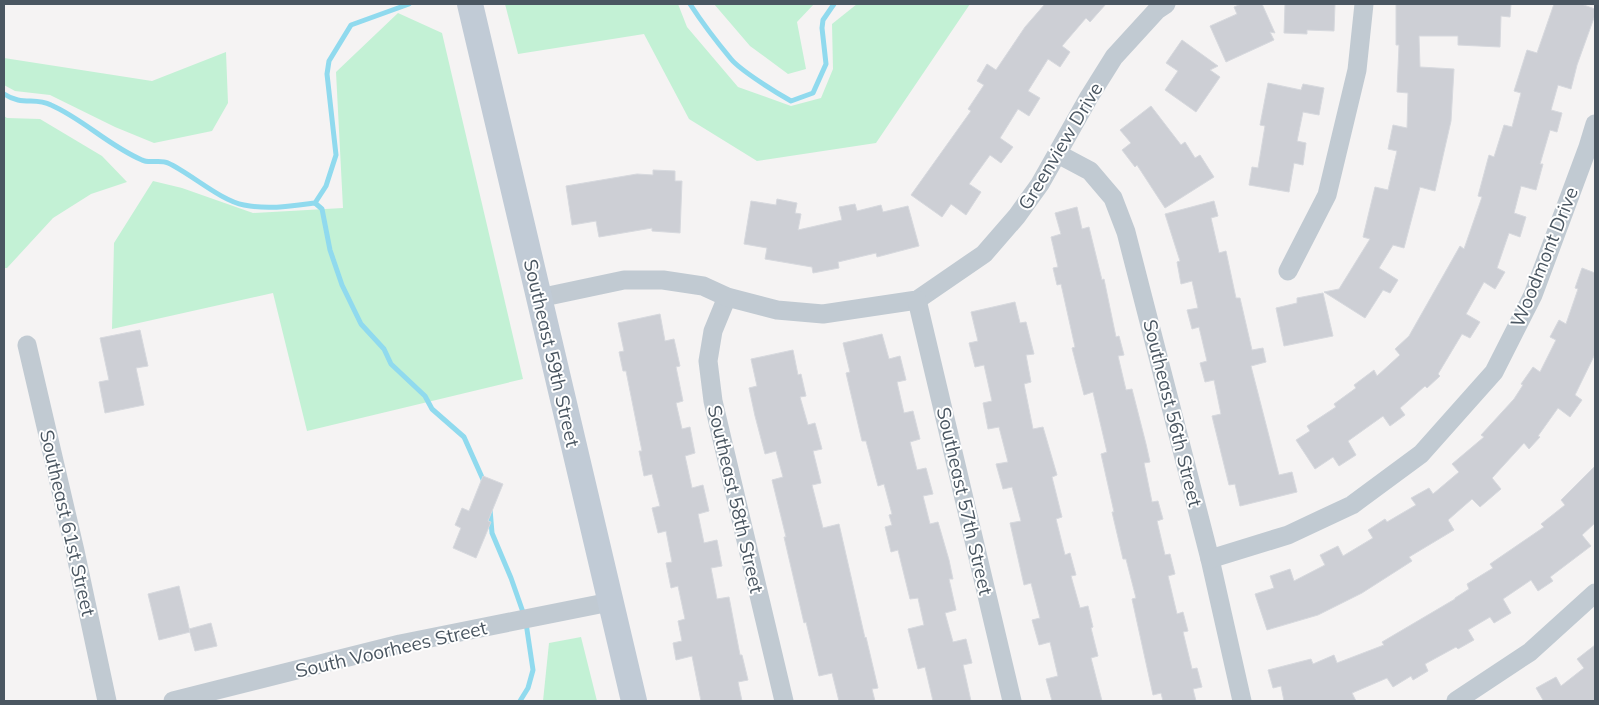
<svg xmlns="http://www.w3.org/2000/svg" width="1599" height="705" font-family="Mulish,sans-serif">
	<rect width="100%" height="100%" fill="#f5f3f3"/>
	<g fill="#c3f1d5">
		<path d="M505 4H678L687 27 738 87 791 106 821 98 833 69 832 24 857 4H970L876 143 757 161 689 119 644 34 518 54Z"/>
		<path d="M714 4H814L797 22 806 69 788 74 750 46Z"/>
		<path d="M398 13 442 33 523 379 307 431 273 293 112 329 114 243 153 181 182 188 253 213 343 208 336 72Z"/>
		<path d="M226 52 228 103 212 131 154 143 115 127 50 95 15 91 4 85V58L152 81Z"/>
		<path d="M4 116 7 118 40 119 102 156 127 182 91 194 53 218 7 268H4Z"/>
		<path d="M581 637 597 701H543L549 643Z"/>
	</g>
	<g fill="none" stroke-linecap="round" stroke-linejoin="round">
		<g stroke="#90daee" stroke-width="5">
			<path d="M690 4C703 24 716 41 731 59 741 71 777 93 791 101L813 93 826 64 822 28 823 20 834 4"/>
			<path d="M4 94C22 106 35 97 51 105 83 119 109 146 142 160 149 164 160 159 168 163 190 173 221 201 244 205 268 210 292 206 315 203L326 186 336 155 327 74 329 61 351 25 409 4"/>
			<path d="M315 203 322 209 330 250 342 285 361 324 384 349 391 364 425 396 432 409 464 437 485 484"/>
			<path d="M490 509 492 533 511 578 524 615"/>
			<path d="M520 701 528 688 533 670 526 623"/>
		</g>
	</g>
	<g fill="#cdcfd5" stroke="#d7d9de">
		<path d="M1045 4H1106L1090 22 1086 18 1062 46 1070 52 1060 67 1048 59 1028 91 1040 98 1029 116 1018 109 1000 138 1013 147 1001 163 990 155 969 184 981 192 966 215 951 204 942 217 911 195 971 111 968 109 984 85 977 81 987 64 996 70 1025 27Z"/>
		<path d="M1241 4H1262L1275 33 1270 32 1274 40 1226 62 1210 26 1237 14 1234 7Z"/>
		<path d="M1285 4H1335L1334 31 1307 30V34L1284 33Z"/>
		<path d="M1396 4H1511L1510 17 1501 16 1500 47 1458 45V36H1419L1420 67 1454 69 1451 121 1435 191 1420 187 1404 248 1393 245 1379 268 1398 280 1390 293 1383 290 1365 318 1324 292 1339 289 1370 239 1363 237 1375 187 1388 190 1397 151 1388 149 1393 125 1407 128 1408 93 1397 92 1399 45H1396Z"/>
		<path d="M1554 4H1581L1595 9V15L1577 65 1571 89 1558 85 1551 110 1562 113 1557 132 1550 130 1540 164H1543L1536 190 1521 186 1514 213 1526 217 1520 237 1509 233 1497 268 1505 272 1495 289 1484 282 1466 314 1480 322 1470 338 1462 334 1438 374 1440 376 1427 388 1425 386 1400 408 1405 415 1390 426 1383 416 1348 441 1356 455 1339 466 1333 457 1315 469 1296 440 1310 431 1307 426 1336 407 1334 404 1356 388 1354 385 1374 370 1377 376 1400 355 1395 349 1409 336 1460 246 1464 249 1482 197 1478 196 1489 155 1494 157 1504 125 1512 127 1521 93 1514 91 1527 50 1537 53Z"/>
		<path d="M1182 40 1218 66 1210 70 1220 77 1196 112 1165 90 1178 71 1166 63Z"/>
		<path d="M1268 83 1301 90 1303 84 1324 88 1319 115 1303 112 1297 141 1306 143 1303 165 1294 163 1289 192 1249 185 1252 167 1258 168 1265 126 1260 125Z"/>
		<path d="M1151 106 1181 145 1185 142 1195 158 1200 155 1214 177 1165 208 1137 165 1135 167 1122 150 1131 143 1120 130Z"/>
		<path d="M653 170 675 171V181H682L680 233 652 231V228L599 237 596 221 572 225 566 186 637 174 653 175Z"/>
		<path d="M777 199 797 203 795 213 801 214 798 230 842 220 839 207 855 204 857 211 881 205 883 212 908 206 919 246 877 257 876 253 838 262 839 268 813 273 812 267 765 259 767 248 744 244 751 201 776 205Z"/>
		<path d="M1214 201 1218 216 1211 218 1219 253 1226 251 1236 298H1240L1252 350 1263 348 1266 362 1251 366 1279 475 1292 472 1297 492 1240 506 1235 484 1229 485 1212 416 1221 414 1214 380 1205 382 1200 363 1207 361 1199 327 1192 329 1187 310 1198 308 1192 281 1181 284 1177 262 1180 261 1165 214Z"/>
		<path d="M1077 207 1082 229 1089 227 1102 280 1104 279 1116 337 1119 336 1124 355 1118 356 1126 390 1132 389 1146 444 1150 462 1144 463 1152 502 1158 501 1163 519 1157 521 1165 555 1170 554 1175 574 1168 576 1177 614 1183 612 1188 631 1183 632 1192 669 1197 668 1202 687 1193 689 1196 701H1163L1161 693 1153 695 1132 599 1136 598 1126 559H1123L1112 512H1114L1101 454 1107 452 1093 392 1084 395 1072 348 1075 347 1061 284 1057 285 1053 268 1058 267 1051 237 1061 234 1055 213Z"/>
		<path d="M1582 268 1595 273V354L1575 395 1582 400 1570 417 1558 408 1538 436 1540 437 1529 449 1524 443 1492 478 1501 489 1480 507 1472 499 1448 520 1454 530 1409 557 1412 561 1362 593 1318 615 1267 630 1255 594 1274 588 1270 576 1290 569 1294 581 1325 565 1320 555 1338 546 1343 556 1373 538 1368 530 1385 519 1387 522 1416 505 1411 498 1429 488 1433 494 1459 472 1452 464 1484 437 1481 435 1514 399 1523 385 1521 384 1533 367 1540 372 1556 340 1550 337 1559 320 1566 324 1578 289 1575 288Z"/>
		<path d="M1323 293 1333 336 1284 346 1276 308 1297 303V298Z"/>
		<path d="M1015 302 1020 323 1026 322 1034 354 1026 355 1031 382 1024 384 1033 429 1043 427 1057 475 1052 477 1062 517 1056 519 1065 555 1070 553 1076 575 1071 576 1080 608 1088 606 1093 627 1091 628 1098 656 1091 658 1102 701H1052L1046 679 1058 676 1050 642 1039 645 1032 620 1040 618 1031 583 1024 585 1010 523 1021 521 1012 487 1003 489 996 464 1008 462 999 427 988 429 983 403 992 401 984 365 975 367 969 343 978 341 971 312Z"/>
		<path d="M660 314 665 341 674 339 680 366 676 367 683 401 676 403 682 429 690 427 695 453 685 456 692 488 703 485 709 511 698 514 704 543 717 540 722 566 711 568 717 599 729 597 740 655H742L748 680 738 682 742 701H701L692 656 676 660 673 643 682 641 678 621 685 619 678 586 671 588 666 563 672 562 666 531 658 533 652 508 660 506 652 474 644 476 639 451H642L626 371H623L619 352 624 351 618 323Z"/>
		<path d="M140 330 148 366 136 368 144 405 105 413 99 382 109 380 100 338Z"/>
		<path d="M882 334 889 359 900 356 906 380 897 382 904 413 913 411 920 439 910 442 917 470 926 468 933 494 923 496 930 524 938 522 949 560 953 579H949L956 610 945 613 953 642 966 639 972 663 963 665 971 701H933L925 667 918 669 908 629 924 625 918 598 910 599 898 550 891 552 885 527 892 525 889 515 892 514 884 484 878 486 866 441H862L846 373 850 372 843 343Z"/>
		<path d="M793 350 798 375 801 374 806 396 800 397 808 425 815 423 822 449 813 451 821 483 812 485 823 528 839 524 865 638 866 637 878 688 872 689 875 701H839L832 673 819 676 806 622 804 623 784 537H786L772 480 783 477 776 451 765 454 755 416 749 388 757 386 751 359Z"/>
		<path d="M1595 466V523L1582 535 1591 546 1550 577 1553 581 1538 591 1531 580 1503 599 1511 613 1494 623 1490 617 1468 630 1474 640 1458 649 1456 647 1425 664 1428 671 1413 680 1411 676 1393 687 1387 678 1352 693 1356 701H1284L1281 686 1273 688 1268 670 1311 659 1313 664 1334 655 1337 663 1384 645 1382 642 1455 599V598L1469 589 1467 584 1493 568 1490 564 1544 527 1541 524 1565 505 1561 500Z"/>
		<path d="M483 476 503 484 488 521 491 522 476 558 453 548 461 528 455 525 462 508 469 511Z"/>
		<path d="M179 586 190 632 159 640 148 594Z"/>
		<path d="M211 623 217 646 195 651 189 629Z"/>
		<path d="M1595 645V701H1542L1543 700 1536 688 1556 677 1561 686 1584 668 1577 659Z"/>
	</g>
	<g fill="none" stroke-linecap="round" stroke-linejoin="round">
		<g stroke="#c1cad2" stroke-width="19">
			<path d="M1058 154 1090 171 1113 198 1126 232 1210 559 1242 701"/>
			<path d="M1288 271 1327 195 1357 70 1364 4"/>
			<path d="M727 297 713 331 708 361 713 401 784 701"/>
			<path d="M539 298 624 280H663L703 286 727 297 777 310 823 314 917 300 984 254 1017 216 1040 184 1089 97 1114 57 1157 10 1166 4"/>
			<path d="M917 300 1012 701"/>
			<path d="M27 345 75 551 107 701"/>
			<path d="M1210 559 1288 535 1352 505 1421 454 1494 372 1533 295 1588 147 1595 124"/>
			<path d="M173 701 400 644 610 602"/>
			<path d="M1456 701 1530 652 1595 593"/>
		</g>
		<path stroke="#c1cbd6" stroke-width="26" d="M470 4 634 701"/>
	</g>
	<g text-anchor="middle" stroke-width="4" stroke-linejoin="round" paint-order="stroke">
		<g font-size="19" fill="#4a5661" stroke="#fff">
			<text transform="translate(1060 146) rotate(-59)" y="7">Greenview Drive</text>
			<text transform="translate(1544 257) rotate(-68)" y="7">Woodmont Drive</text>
			<text transform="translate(552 353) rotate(77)" y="7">Southeast 59th Street</text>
			<text transform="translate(1173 413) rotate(76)" y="7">Southeast 56th Street</text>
			<text transform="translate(736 499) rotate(77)" y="7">Southeast 58th Street</text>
			<text transform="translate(965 501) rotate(77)" y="7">Southeast 57th Street</text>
			<text transform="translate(68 523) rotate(77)" y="7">Southeast 61st Street</text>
			<text transform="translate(391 649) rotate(-13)" y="7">South Voorhees Street</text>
		</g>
	</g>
	<rect width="1599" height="705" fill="none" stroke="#4a5661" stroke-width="10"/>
</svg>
